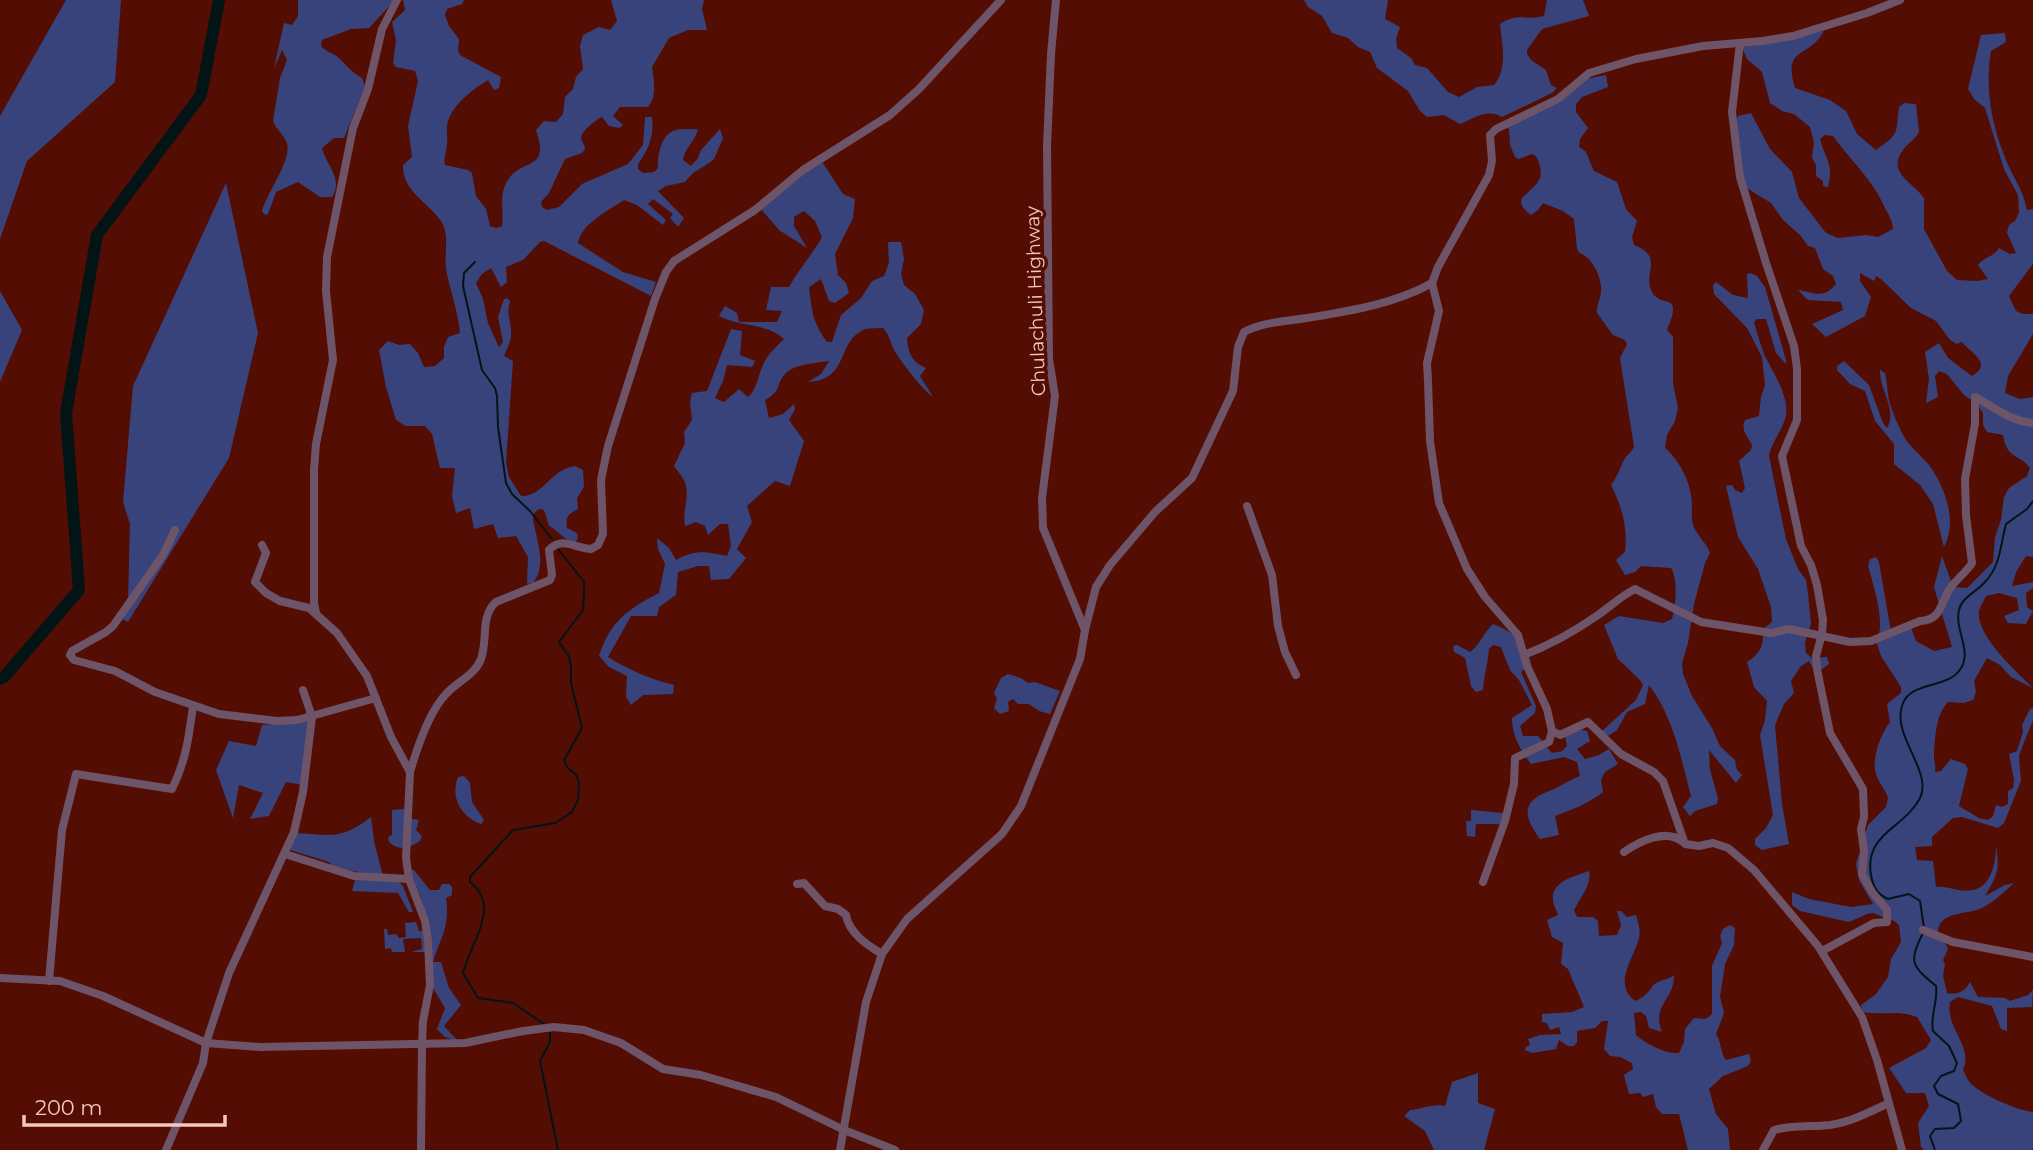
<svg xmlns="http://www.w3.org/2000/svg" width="2033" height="1150" font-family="Montserrat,sans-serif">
	<rect width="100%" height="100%" fill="#530d02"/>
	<g fill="#38437c">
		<path d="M66 0H121L115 82 27 161 0 239V116Z"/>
		<path d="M298 0H395L369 28 351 29 322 40 321 46C325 51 330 52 335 55 346 63 349 71 362 78L365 86 344 138H334L322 148C326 165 344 179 332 197H320L298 182 276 192 268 214 265 215 262 211C267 193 292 159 287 144 285 135 276 130 273 121L280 78 287 60 282 50 274 68 284 23 292 25 298 16Z"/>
		<path d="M403 0H464L462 4 447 9 445 15 449 26 459 39 458 50 460 55 501 77 499 88 494 90 488 80C472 90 450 106 447 126 446 131 448 137 447 143 447 151 443 157 445 165L468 170 472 173 476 196 486 209 490 226 496 228 502 226C504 214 500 199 504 188 516 154 552 176 536 130L544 121 556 122 563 114 565 97 573 89 576 77 583 69 580 46 583 35 599 27 610 30 617 21 611 0H704L702 9 707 30H688L669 38 652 67C654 80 657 97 648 107H620L613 116 623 125 620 128 609 126 602 117C597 119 581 131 581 138 582 142 585 145 585 149L582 153 565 159 549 193 541 202 542 207 547 210 559 207 582 184 628 164 643 145 645 117H652C654 136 649 149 638 164V169L643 173 654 172 658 168C657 157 661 136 673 131 680 128 691 130 698 129 695 142 685 147 683 160L691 166 698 158 701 150 720 129 723 138 714 159 709 163 693 173 685 182 666 186 658 191 684 218 678 227 670 218 673 214 653 199 648 204 666 220 663 225 637 205 624 200C609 210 581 224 578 243L623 272 656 282 651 296 544 241 540 242 523 260 506 267 507 282 501 287 491 268 482 274 476 283 483 299 488 323 499 347 503 342 498 317 504 299 507 298 510 301C506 317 511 318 511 332 512 340 507 348 504 356L513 361 506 462 509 477 521 496C545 496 549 470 575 466L583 470 584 487 577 498 578 509C569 514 565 516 567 528L577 533 578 538 575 543C564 540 560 532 549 526L544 510 539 509 534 513 533 520C537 541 547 566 533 583L527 584 528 557 516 536 498 538 493 524 474 529 470 508 456 513 452 496 455 468H440L432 434 425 426H406L396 420 386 387 379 350 388 341 399 345 410 344 418 353 424 367 435 366 444 358V347L448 337 460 333C458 311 450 290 446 269 444 253 450 234 441 221 427 201 402 191 403 165L412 157 408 126 418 81 415 71 396 67 393 63 396 40 392 22 405 10Z"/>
		<path d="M1304 0H1388L1385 19 1400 27 1396 39 1397 48 1411 58 1415 65 1427 68 1448 92 1459 97 1477 87 1494 85C1508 68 1502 45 1500 24 1519 12 1526 21 1544 16L1547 0H1583L1589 16 1542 29 1527 50V54L1531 60 1546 70 1551 85 1557 88 1552 93 1502 117C1488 108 1474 118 1460 124L1444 115 1427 117 1420 111 1408 91 1377 68 1370 52 1358 47 1348 38 1332 33 1322 16 1308 7Z"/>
		<path d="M1824 31C1809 59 1782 46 1795 88L1830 100 1846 111 1857 134 1876 150C1901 132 1895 135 1899 107L1904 103 1916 104 1919 132C1914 141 1906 144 1901 153 1888 173 1915 184 1924 198V229L1947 271 1957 280 1977 281 1988 279 1978 265C1985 256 1994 257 1999 248L2010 254 2016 253 2007 233 2009 225 2015 221 2019 213 2018 195 2004 169 1985 108 1974 99 1968 89 1981 35 2005 33 2006 42 1991 51C1984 92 1993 132 2010 169 2017 183 2024 194 2027 210L2033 209V264L2009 296 2016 311 2023 314H2033V334L2008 376 2005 393 2020 399 2033 397V557L2026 556 2016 572 2012 586 2033 582V588L2026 593 2027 607 2033 611 2026 624 2008 623 2004 616 2019 610 2017 598 1999 593 1986 596C1984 601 1980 606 1979 611 1976 636 2017 672 2033 688L2011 677 2000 665 1987 658 1974 681 1976 692 1973 700 1963 703 1948 702C1936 714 1935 737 1934 755 1934 761 1936 765 1935 772L1941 771 1951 759 1965 764 1968 769 1959 806 1979 818 1988 820 1993 816 1996 805 2002 807 2008 804V791L2013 788 2014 780 2009 754 2017 751 2023 732 2022 725 2030 709 2033 708V720L2019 755 2021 781 2004 823 1998 828 1962 817 1953 818 1932 837V846L1915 847 1917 860 1933 861 1936 887C1946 886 1950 889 1959 890 1988 896 1996 869 1996 846 2000 871 1997 875 1985 896L2005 885 2014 883C2005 891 1995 901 1984 907 1971 915 1940 910 1938 931 1938 939 1946 942 1948 949L1943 960 1945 964 1943 976 1947 993C1957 995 1965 992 1970 982L1978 997 2005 998 2010 1001 2028 995 2033 990 2032 1007 2007 1008V1031L2001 1029 1992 1006 1958 997 1950 1002C1945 1029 1974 1046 1963 1070 1965 1073 1966 1077 1968 1080 1976 1093 2018 1111 2033 1112V1148L2031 1150H1924L1921 1147 1918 1123 1929 1106 1925 1093H1906L1889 1068 1926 1048 1931 1040 1917 1017C1897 1009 1884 1016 1863 1012L1861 1005 1876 994 1888 977 1891 959 1901 942 1899 925 1894 921 1873 913 1867 914 1849 922 1800 911 1792 905V892L1809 899 1851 907 1873 904 1859 880 1856 864 1868 825 1886 807 1888 798C1886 790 1880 785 1877 777 1870 762 1880 735 1890 722L1887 704 1901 693V687L1881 656 1876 641C1887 626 1873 584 1868 566L1870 559 1876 557 1879 562 1891 632 1898 626 1910 625 1916 641 1934 651 1952 647 1934 587 1942 556 1953 587 1967 588 1993 562 1995 537 2001 520 2004 497 2009 488 2027 476 2030 468C2019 453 2007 460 2003 435L1987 432 1983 425V413L1977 404 1964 395 1947 374 1939 371 1935 376 1938 397 1926 403 1929 379 1925 352 1939 343 1948 358 1972 376C1994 363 1970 353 1962 342L1957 344 1950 340 1936 321 1911 308 1881 279 1876 276 1874 281 1860 273V281L1871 297 1865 316 1826 337 1812 324 1843 310 1841 302 1808 300 1798 290C1816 293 1823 299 1836 284L1833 276 1823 269 1815 248 1808 246 1800 235 1783 220 1771 203 1740 184 1736 123 1738 116 1751 113 1770 149 1792 172 1799 198 1826 233 1838 238 1866 235 1878 237 1893 229C1892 219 1889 216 1885 208 1873 180 1851 161 1833 136L1825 135 1820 139C1825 159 1834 163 1828 187L1823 186V181L1816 176V165L1812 158 1814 142 1810 127 1794 114 1782 111 1770 103 1762 72 1747 59 1742 47 1775 43Z"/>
		<path d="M1606 75 1608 87 1582 97 1576 104V112L1588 128 1580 139 1579 147 1586 152 1594 171 1617 182 1626 209 1637 221 1632 237 1634 245C1665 257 1642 273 1652 292 1661 309 1684 290 1667 330L1673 337V383L1678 408 1675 421 1667 435 1665 448C1680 461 1691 483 1692 503 1692 510 1691 517 1693 525 1697 536 1707 543 1710 553L1705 563 1694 604 1688 643 1682 663 1683 674 1692 696 1712 728 1720 746 1735 760 1737 770 1742 775 1736 783 1709 750 1710 770 1718 798 1717 804 1695 811 1690 816 1683 807 1691 796C1681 758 1673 716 1649 685L1645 704 1627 712 1617 730 1608 736 1600 733 1636 700 1643 685 1640 680 1618 659 1604 625 1619 616 1663 623 1672 619C1676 608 1678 578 1671 568L1641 566 1635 572 1625 575 1616 560 1625 552C1628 527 1622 507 1611 485 1617 477 1619 471 1623 462 1625 456 1631 453 1634 447L1620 358 1627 344 1625 340 1613 335 1597 313C1596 305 1601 299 1601 291 1602 280 1595 263 1585 256 1577 250 1583 258 1577 249L1574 219 1563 211 1543 203 1538 210 1531 215C1525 210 1519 206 1522 198 1538 183 1547 179 1536 156L1532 154 1519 159 1515 157 1510 145 1509 129 1506 126 1585 79Z"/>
		<path d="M821 160 843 194 855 199 853 218 835 254 838 275 846 283 849 293 835 303 829 301 821 279 809 287C812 311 812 321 827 342H832L841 315 861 298 872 281 884 276 889 263 888 242H901L904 259 901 274 904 285 915 294 924 310 921 324 907 338C908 353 912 362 926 368L920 376 933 397C920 387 901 362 893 348 890 340 889 335 883 328 878 328 871 328 866 329 835 340 851 380 808 382L821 374 829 361C816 363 794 364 785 374 775 385 783 390 765 400L769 418 783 414 794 404 795 409 789 420 804 441 790 486 775 481 747 506 752 522 737 549 746 558 729 579 711 580 709 566H698L678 572 676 595 659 607 657 616H631L608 657C627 669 652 680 674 685L673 694 643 695 631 705 626 697 627 676 609 667 599 656C611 620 627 610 659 593L665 564 658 549 657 538 669 548 676 560C697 549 705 552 727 556L731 546 728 524H720L708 535 705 526 696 522 685 526C682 511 689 500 686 486 685 479 678 472 674 466L685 443 684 432 692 420 690 402 692 393 707 391 731 329 742 331 740 355 755 361 752 367 727 365 723 381 715 398 724 402 739 389 748 397C758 389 758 373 765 361 769 353 777 346 784 339 768 323 739 327 719 316L725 306 737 313 739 322H777L782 311 766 310 771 287H789C799 269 812 255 822 237L815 221 804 211 794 217V226L807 248 779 230 761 209Z"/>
		<path d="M226 183 258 333 229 458 128 622 116 616 128 601 130 524 123 502 133 386Z"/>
		<path d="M1750 273 1757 276 1765 287 1786 360V364L1776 353 1766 319H1757L1754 322C1757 333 1760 343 1764 354 1772 371 1789 395 1786 415 1783 430 1772 441 1769 456L1786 539 1798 569 1806 580 1808 593 1811 624 1805 643 1806 653 1812 658 1827 657 1829 664 1821 670H1814L1809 661 1801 666 1791 681 1794 693 1784 704 1775 725 1782 804 1789 844 1762 850 1755 845V839L1766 828 1773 815 1760 735 1765 720 1767 701 1754 687 1747 662C1761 653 1764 645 1763 629L1772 622 1771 607 1758 569 1738 537 1726 486 1732 485 1735 490 1742 493 1745 488 1739 461 1751 450 1752 445C1748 437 1740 430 1745 420L1759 416 1761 397 1765 385 1762 357 1747 328 1714 294 1713 285 1716 282 1733 295 1748 298 1747 274Z"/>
		<path d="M0 291 22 330 0 382Z"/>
		<path d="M1844 361 1869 385 1883 423 1887 428C1898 411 1879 389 1880 370L1885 373C1887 380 1887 388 1888 395 1890 407 1896 420 1901 431 1907 445 1920 454 1929 465 1945 487 1958 521 1944 547L1933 504 1920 485 1894 464V444L1875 421 1865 391 1850 384 1837 370V366Z"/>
		<path d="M1493 624C1514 632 1527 643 1531 664L1521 672 1536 706 1535 713 1520 726 1523 736H1538L1552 753 1562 751 1567 746 1565 735 1578 729 1587 731 1590 741 1577 749 1585 759 1599 755 1609 749 1618 764 1605 772 1601 780 1603 792C1588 804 1573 809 1555 816L1559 835 1540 839C1524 817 1520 802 1549 791 1560 787 1569 780 1580 776L1577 762 1564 757 1531 764C1520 750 1512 735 1512 718L1532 705 1519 680 1510 670 1501 647 1493 645 1489 649C1488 664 1484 675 1483 690L1476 692 1471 686 1465 658 1454 652 1453 646 1457 645 1470 652C1481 644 1483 633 1493 624Z"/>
		<path d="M1008 674 1021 678 1028 683 1035 682 1060 691 1050 714 1039 711 1029 704H1018L1013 699 1008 702 1009 711 1000 714 994 708 997 699 994 693 1001 678Z"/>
		<path d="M309 721 303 785 286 782 269 816 250 819 263 793 239 785 233 818 216 770 229 741 256 746 262 725Z"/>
		<path d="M464 776 470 783 472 802 484 820 481 824C461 817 450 797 458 777Z"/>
		<path d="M406 809 407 818 419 820 416 830 422 836 420 841C410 847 400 852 389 842L388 837 392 835V810Z"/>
		<path d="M1471 810 1504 813 1501 824H1476L1475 837 1467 836 1466 821H1471Z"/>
		<path d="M371 817 374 841 383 876 335 868 329 862 290 850 296 833C332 835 341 840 371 817Z"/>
		<path d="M409 870H414L430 890H439L442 884H449L452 887V895L446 898C450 927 441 936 433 962H441L449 988 461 1005 444 1026 458 1041 445 1037 437 1029 445 1008 433 988 430 933 421 898Z"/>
		<path d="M1589 871C1592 885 1580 898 1574 910L1577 917H1593L1598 921 1599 936 1617 935 1621 925 1617 911H1621L1627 917 1636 915C1638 922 1641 931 1639 938 1634 959 1612 983 1635 1001 1651 995 1650 985 1658 982 1664 979 1668 980 1674 975 1675 998 1651 1006 1662 1032L1649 1028 1646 1016 1641 1012 1634 1013 1636 1035C1647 1044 1664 1054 1679 1053L1684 1042 1685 1029 1694 1018 1706 1019 1712 1014V966L1722 943 1720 936 1723 929 1730 925 1735 928 1734 945 1725 964 1720 997 1724 1013 1716 1034C1722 1043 1720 1053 1726 1060L1749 1054 1751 1061 1748 1066 1723 1076 1709 1089 1716 1114 1728 1129 1730 1150H1688L1679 1114H1662L1656 1107 1653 1094 1643 1097 1640 1093 1629 1094 1624 1075 1633 1069 1632 1063 1620 1057 1610 1056 1604 1049 1608 1021H1602L1595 1028 1577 1031V1042L1574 1046H1568L1559 1040 1556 1049 1532 1053 1525 1050 1526 1047 1530 1045 1528 1039 1540 1035 1561 1034 1559 1027 1550 1030 1547 1023 1542 1022V1014L1572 1012 1584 1007 1568 969 1561 964 1563 943 1552 937 1547 920 1558 915C1557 911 1555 908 1554 905 1547 882 1573 877 1589 871Z"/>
		<path d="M355 880 398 881 403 886 413 912H409L398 893 352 891Z"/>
		<path d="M416 922 419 931H424L425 952H411L422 949 421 938 403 939 405 952H392L391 948 385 949 384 929H387L388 935 396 934 399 938 406 937 405 923Z"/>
		<path d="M1478 1073V1103L1495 1109 1484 1150H1434L1425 1131 1404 1116 1410 1110C1422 1109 1434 1103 1445 1106L1452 1082Z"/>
	</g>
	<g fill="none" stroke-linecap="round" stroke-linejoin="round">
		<g stroke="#031417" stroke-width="2">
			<path d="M475 262 464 273 463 286 482 370 495 388 497 396 498 427 506 483 512 494 530 511 552 539"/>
			<path d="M1924 928 1920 901 1909 894 1888 899C1877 894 1873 887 1871 875 1864 833 1904 829 1920 798 1933 772 1892 736 1902 706 1909 681 1945 689 1959 671 1974 652 1954 631 1959 610 1961 598 1976 592 1984 583 2001 566 2000 546 2006 524L2027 509 2033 501"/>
			<path d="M1923 933C1908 963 1912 966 1936 986 1938 1003 1930 1015 1933 1031L1949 1046 1957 1063 1954 1071 1941 1076 1934 1086 1938 1094 1958 1104 1961 1121 1954 1128 1935 1129 1930 1136 1935 1150"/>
			<path d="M544 1024 513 1003 478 998 463 973C470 943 502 907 470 882V877L513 830 555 823 572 812 578 800 579 783 576 775 567 767 564 760 582 728 571 683V665L568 655 559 642 583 610 584 593V582L558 549"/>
			<path d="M550 1033V1042L540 1061 558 1150"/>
		</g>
		<path stroke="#031417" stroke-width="12" d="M0 679 4 677 79 590 66 413 97 235 201 95 219 0"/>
		<g stroke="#6d5469" stroke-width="8">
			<path d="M1740 43 1732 112 1740 177 1766 263 1794 346 1797 369V420L1782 456 1801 546 1811 565 1817 585 1823 620 1822 634 1816 656 1817 669 1830 733 1863 789 1864 817 1861 829 1864 851 1862 874 1872 892 1887 910V922L1874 923 1822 951"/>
			<path d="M1432 283 1439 311 1427 363 1428 381 1430 441 1439 503 1467 569 1485 597 1518 635 1527 666 1547 709 1552 731 1549 742 1515 758 1514 784 1505 821 1483 882"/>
			<path d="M1247 506 1272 575 1278 626 1285 652 1296 675"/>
			<path d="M175 530 163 555 113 626 106 632 72 651 70 655 74 660 115 671 155 692 219 714 277 721 297 720 376 698"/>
			<path d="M262 545 266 553 255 582 266 593 280 601 309 608 337 633 367 676 391 737 410 772 406 858 409 879 425 921 428 941 430 985 423 1021 422 1045 421 1150"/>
			<path d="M316 613 314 603V470L316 444 333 360 326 291 327 257 353 128 368 89 382 29 397 0"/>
			<path d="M1085 630 1096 587 1110 565 1155 512 1192 478 1233 391 1238 347 1244 332C1263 322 1287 321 1307 318 1349 311 1395 304 1432 283L1438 267 1489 175 1492 161 1490 135 1496 129 1558 99 1589 73 1636 59 1703 46 1763 41 1793 36 1867 13 1900 0"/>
			<path d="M1524 655C1550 645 1575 631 1598 615 1611 606 1621 596 1635 589L1701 622 1771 633 1789 629 1850 642 1871 641 1920 621C1941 620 1940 605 1949 590 1955 580 1966 573 1972 563L1966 515 1965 479 1975 424V397C1995 407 2009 421 2033 423"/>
			<path d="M1552 731 1560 735 1588 722 1621 754 1654 772 1663 781 1685 844 1699 846 1713 843 1728 848 1754 870 1818 946 1862 1017 1877 1060 1902 1150"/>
			<path d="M410 772C417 748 429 711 447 693 458 681 475 675 481 659 488 640 480 616 496 602L550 580 552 575 549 550C562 536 574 548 591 549L598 545 603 534 601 480 608 446 655 299 666 272 674 261 755 210 803 170 890 115 919 89 1001 0"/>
			<path d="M1624 852C1640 841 1666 828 1683 842"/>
			<path d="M285 854 354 876 409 879"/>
			<path d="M797 884 804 883 825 906 838 909 846 915C849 933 867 945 882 954"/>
			<path d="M1923 930 1953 942 2033 957"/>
			<path d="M0 978 60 981 103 996 206 1043 261 1047 465 1043 523 1031 554 1027 584 1030 621 1043 663 1069 701 1075 776 1097 844 1130 895 1150"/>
			<path d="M49 981 62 830 76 774 172 789C186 761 189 736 193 706"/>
			<path d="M166 1150 203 1063 206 1043 229 973 294 832 303 792 312 717 303 690"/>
			<path d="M840 1150 866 1002 882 954 907 919 1002 834 1021 806 1080 659 1085 630 1043 528 1042 498 1055 396 1049 359 1047 146 1051 54 1056 0"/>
			<path d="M1763 1150 1774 1130C1792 1125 1811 1127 1830 1125 1850 1122 1868 1113 1887 1104"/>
		</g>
	</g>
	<g text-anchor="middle" stroke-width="7" stroke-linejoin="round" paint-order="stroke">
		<g font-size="19" fill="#f4c8be" stroke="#530d02">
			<text transform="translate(1035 301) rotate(-92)" y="7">Chulachuli Highway</text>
		</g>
	</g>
	<path d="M24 1115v10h201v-10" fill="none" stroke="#f4c8be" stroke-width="3.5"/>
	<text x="35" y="1115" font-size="21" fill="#f4c8be" stroke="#530d02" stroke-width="5" paint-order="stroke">200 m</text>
</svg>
